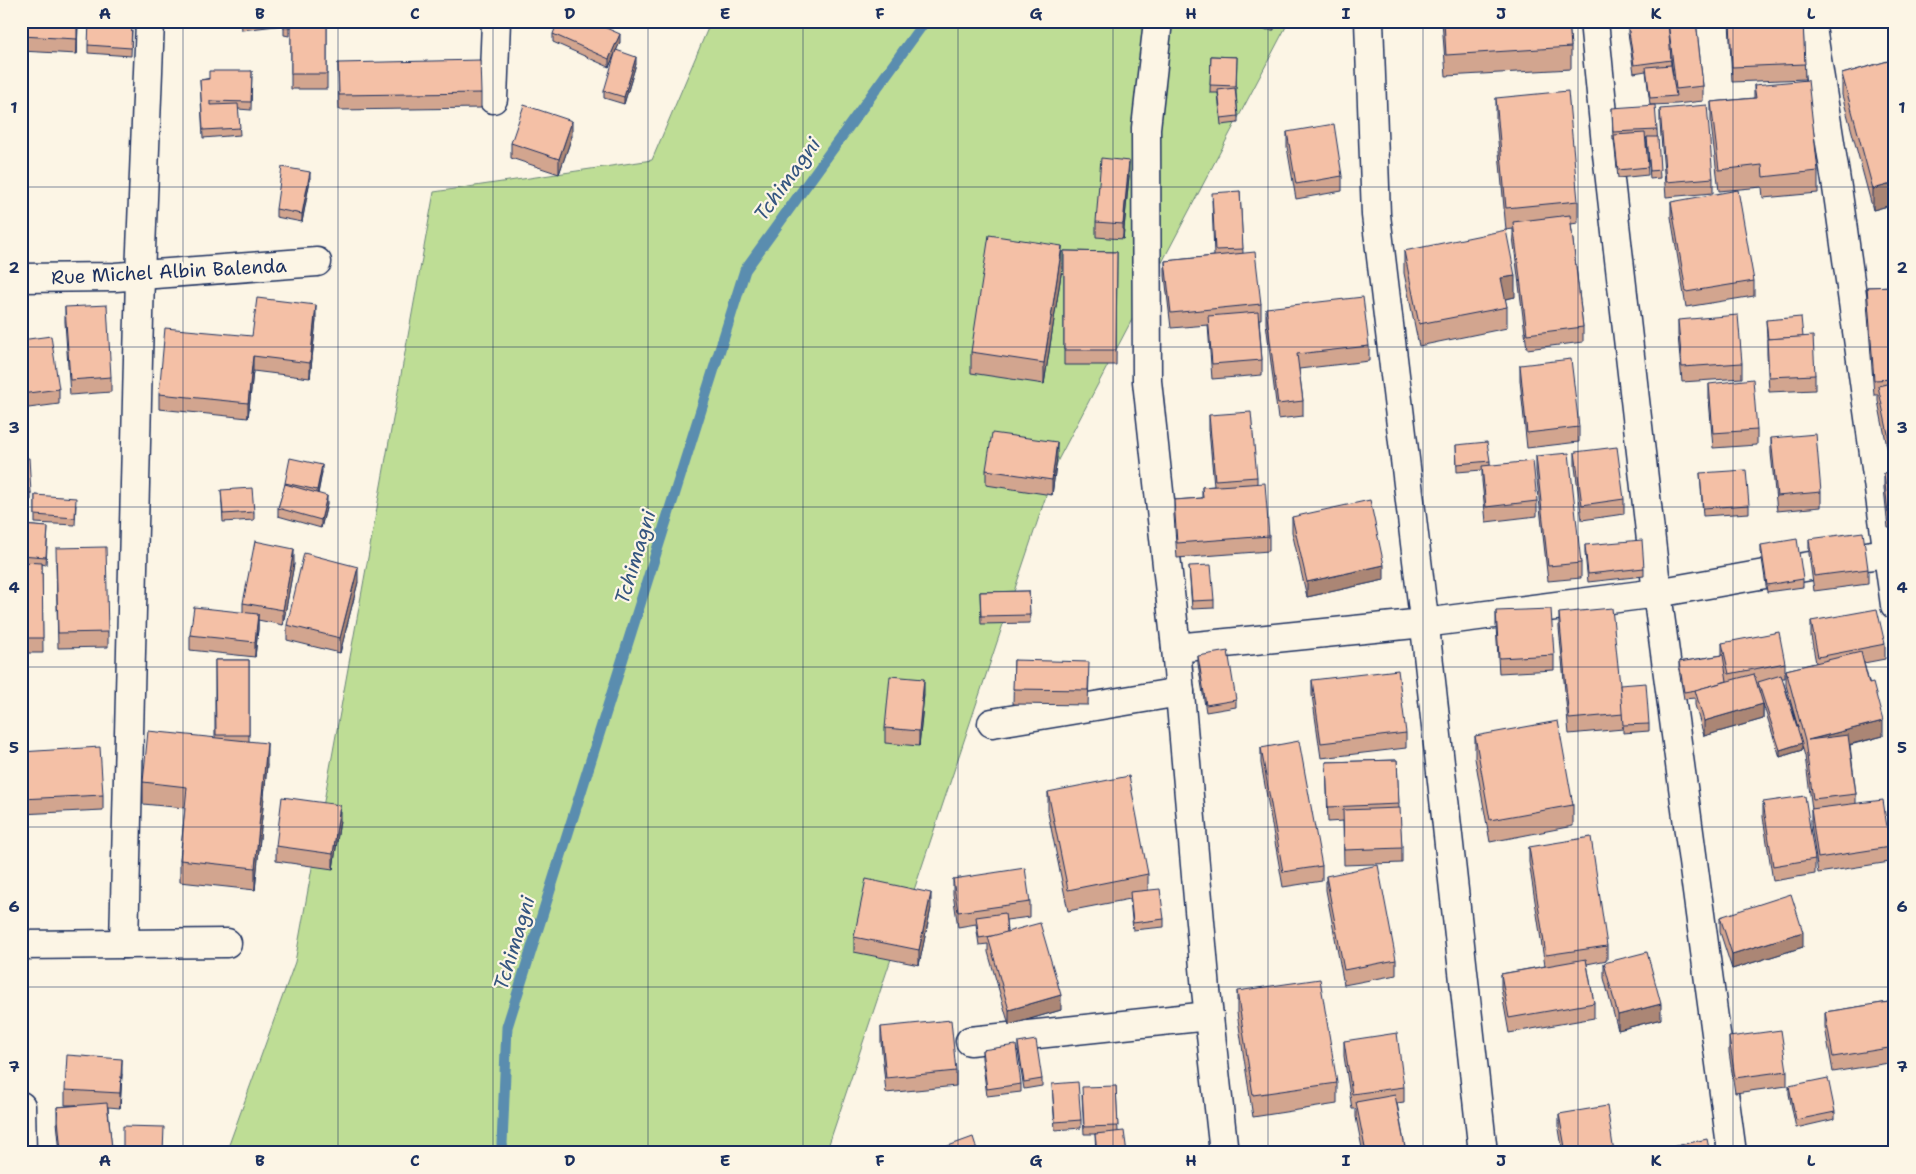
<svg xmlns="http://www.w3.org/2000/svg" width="1916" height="1174" font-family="'Shantell Sans',sans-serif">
	<rect width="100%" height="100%" fill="#fcf5e5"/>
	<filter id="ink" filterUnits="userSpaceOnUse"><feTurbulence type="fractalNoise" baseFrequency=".02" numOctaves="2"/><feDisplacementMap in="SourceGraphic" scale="10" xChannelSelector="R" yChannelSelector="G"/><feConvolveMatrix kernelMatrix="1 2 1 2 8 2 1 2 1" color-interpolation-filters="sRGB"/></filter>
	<g filter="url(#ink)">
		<path fill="#bedd95" stroke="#6c867a" d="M711 21H1289L1058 460 826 1153H226L295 962 434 192 652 160Z"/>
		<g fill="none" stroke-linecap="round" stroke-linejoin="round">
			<path stroke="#5a8daf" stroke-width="11" d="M504 1153 502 1144 507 1027 745 270 925 21"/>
			<g stroke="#1b2f5e" stroke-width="31">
				<g id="street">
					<path d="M1158 21 1146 128 1147 381 1176 648 1206 990 1224 1153"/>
					<path d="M1369 21 1376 215 1426 636 1483 1153"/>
					<path d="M1594 21 1606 145 1657 593 1732 1153"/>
					<path d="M1811 21 1838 194 1895 605"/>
					<path d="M493 99 496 21"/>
					<path d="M21 278 115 277 317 262"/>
					<path d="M1176 648 1424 623 1657 593 1895 551"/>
					<path d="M992 723 1180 692"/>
					<path d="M124 944 140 275 150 21"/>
					<path d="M21 945 227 943"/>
					<path d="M970 1041 1209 1016"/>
					<path d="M21 1106 22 1153"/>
				</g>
			</g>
			<use href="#street" stroke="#fcf5e5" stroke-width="28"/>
		</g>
		<g fill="#d2a58f" stroke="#1b2f5e" fill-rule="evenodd">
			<path d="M21 21H78L77 54 21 51Z"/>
			<rect x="178" y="21" width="55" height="3"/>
			<path d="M241 21H327V89H291V26H289V36L284 35V25L242 30Z"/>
			<path d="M1247 21H1274V30L1247 29Z"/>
			<path d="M1442 21H1569L1571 47V69L1446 76Z"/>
			<path d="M1655 21H1696L1703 86V101L1676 104 1650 105 1646 71 1634 73 1628 33V25ZM1670 51 1673 76 1671 65Z"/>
			<path d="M1729 21H1803L1805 79 1732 82Z"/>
			<path d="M132 31 131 56 88 53V45Z"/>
			<path d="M553 34 620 42 609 67 553 42Z"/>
			<path d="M1211 56 1237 57 1236 93 1238 116V123L1221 125 1218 93H1210Z"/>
			<path d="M1895 59V204L1873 210 1842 95V74Z"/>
			<path d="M338 63 481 93V108L339 110Z"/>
			<path d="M636 64 624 104 604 98V91Z"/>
			<path d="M252 71 251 110 238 109 240 135 203 138 200 80Z"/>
			<path d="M1754 85 1818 171V193L1763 198 1762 187 1719 191 1711 124V102L1754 98Z"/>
			<path d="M1496 98 1578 201V223L1571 224 1583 327V342L1527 349 1513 237V229L1506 230 1496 119Z"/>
			<path d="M1612 108 1657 130 1660 178 1650 179 1647 138H1646L1648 175 1618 178 1614 140H1613Z"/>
			<path d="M1660 109 1713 178V193L1666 197 1660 124Z"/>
			<path d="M1287 132 1342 176V191L1296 199 1287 147Z"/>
			<path d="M572 136 559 174 511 158V143Z"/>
			<path d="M1129 176 1123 239 1096 237V222Z"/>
			<path d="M310 180 302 222 276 217V209Z"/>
			<path d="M1240 191 1243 253 1261 304V319H1259L1262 360V375L1212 379 1208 325 1171 328 1165 276V261L1214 256 1212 200Z"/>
			<path d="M1671 202 1754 281V296L1686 307 1671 217Z"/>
			<path d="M1064 251 1117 252 1116 365H1064Z"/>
			<path d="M1404 251 1515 297 1505 299 1507 307V328L1419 346 1404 273Z"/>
			<path d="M1062 268 1044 384 971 373V352Z"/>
			<path d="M1895 286V528H1888L1884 488V473L1892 472 1878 401V395H1874L1867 302V287Z"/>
			<path d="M65 307 111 377V392L70 395 65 322Z"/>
			<path d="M1266 308 1369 346V361L1299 369 1303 401V416L1278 419 1266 323Z"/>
			<path d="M316 320 310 378 253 371 248 418 159 409V394L252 336Z"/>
			<path d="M1678 320 1742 363V378L1682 382 1678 335Z"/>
			<path d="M1766 320 1803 337 1815 375V390L1769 392 1767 354V339Z"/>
			<path d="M21 340 59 389V404L21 409Z"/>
			<path d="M1520 365 1579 427V442L1527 448 1520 380Z"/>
			<path d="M1709 384 1757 430V445L1713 448 1709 399Z"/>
			<path d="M1209 415 1257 477V483L1269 536V551L1177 558 1174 515V500L1202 498V487L1214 486 1209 430Z"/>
			<path d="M1771 438 1821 492V507L1777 511 1771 453Z"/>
			<path d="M1456 445 1490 461V465L1537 501V516L1486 522 1482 481V470L1457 472Z"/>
			<path d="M1575 452 1624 499V514L1582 520 1575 467Z"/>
			<path d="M1536 456 1581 563V578L1548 581 1536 471Z"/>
			<path d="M1057 457 1052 495 986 485V470Z"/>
			<path d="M21 459 31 493V500L21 501Z"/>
			<path d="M322 472 318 494 327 504 321 528 278 516V508L285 486V483Z"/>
			<path d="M1700 473 1749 505V513L1703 516Z"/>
			<path d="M221 490 254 512V520L223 522Z"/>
			<path d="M35 495 76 505 75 525 35 523Z"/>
			<path d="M1292 517 1384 580 1307 597 1292 532Z"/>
			<path d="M21 525 48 527 46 565 42 564 43 653H21Z"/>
			<path d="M1809 539 1868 569V584L1814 591 1809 554Z"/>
			<path d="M1585 545 1644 568V576L1588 582 1585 553Z"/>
			<path d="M1761 545 1803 579V587L1767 592 1761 552Z"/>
			<path d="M56 563 108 632V647L58 648Z"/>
			<path d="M294 564 283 625 258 620V629L255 657 190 650V635L243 612V603Z"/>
			<path d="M1189 566 1214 600V608L1192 609Z"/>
			<path d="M358 582 340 653 287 640V625Z"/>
			<path d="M1029 591 1030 623 981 624 980 592Z"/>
			<path d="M1496 611 1554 655V670L1499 673 1496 626Z"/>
			<path d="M1559 613 1620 692 1649 724V731L1623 733V726V729L1569 734 1559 628Z"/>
			<path d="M1811 621 1885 644V659L1864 663 1883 736 1850 745 1856 794V803L1890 847V862L1818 873 1811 824V809H1812L1805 756 1802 746V750L1780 757 1763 704V719L1704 736 1695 705V698L1684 699 1679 670V662L1722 655V643L1785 663V678H1782L1798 728 1786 685V670L1816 663 1811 636Z"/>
			<path d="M1198 656 1236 700V707L1206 712 1198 664Z"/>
			<path d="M215 660H249V741L267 765 255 890 180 882V860L185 808 143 804V782L215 738Z"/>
			<path d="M1014 660 1089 677 1088 705 1013 704Z"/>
			<path d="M1312 680 1406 733V748L1321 758 1312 695Z"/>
			<path d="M924 694 919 746 885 743V728Z"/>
			<path d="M1475 736 1573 805V826L1490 842 1475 758Z"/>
			<path d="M1261 748 1322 866V881L1283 887 1261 763Z"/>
			<path d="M21 752 103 795V810L21 814Z"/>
			<path d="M1397 760 1399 808 1402 848V863L1344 865 1343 821 1328 822 1326 762Z"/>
			<path d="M1048 792 1148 874V891L1164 919V927L1133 930 1130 899 1068 911 1048 813Z"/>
			<path d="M1763 802 1815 859V874L1773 881 1763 817Z"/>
			<path d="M340 820 333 869 276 861V846Z"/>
			<path d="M1529 847 1607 946V960L1587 964 1594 1003V1018L1509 1033 1501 988V974L1545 966 1529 862Z"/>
			<path d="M1326 876 1396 960V975L1344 985 1326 890Z"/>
			<path d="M953 879 1030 902V917L1006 920 1007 932 1061 1010 1009 1025 988 952V944L979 945 976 924 958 927 953 894Z"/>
			<path d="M931 908 919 965 854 952V937Z"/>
			<path d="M1720 917 1803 947 1732 969 1720 932Z"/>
			<path d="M1604 963 1661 1019 1618 1030 1604 978Z"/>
			<path d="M1237 991 1337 1083V1104L1253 1117 1237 1013Z"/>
			<path d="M1895 1001V1062L1833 1072 1825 1027V1012Z"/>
			<path d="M881 1027 956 1071V1086L886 1093 881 1042Z"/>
			<path d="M1729 1037 1787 1071V1086L1735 1093 1729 1052Z"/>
			<path d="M1344 1041 1404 1087V1102L1397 1103 1406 1153H1363L1356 1117V1109H1352L1344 1056Z"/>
			<path d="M1018 1043 1042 1079V1086L1024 1089 1018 1051Z"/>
			<path d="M982 1050 1021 1084V1092L987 1096 982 1058Z"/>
			<path d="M122 1074 120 1108 108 1107 112 1153H60L57 1122V1107L77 1105H65V1090Z"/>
			<path d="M1052 1084 1081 1120V1128L1055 1130Z"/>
			<path d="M1116 1086 1118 1132 1127 1153H1096L1095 1134H1096H1084L1082 1095Z"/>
			<path d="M1789 1086 1835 1112V1119L1796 1128 1789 1094Z"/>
			<path d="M1559 1114 1614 1153H1563L1559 1129Z"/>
		</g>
		<g fill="#ab8674" stroke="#1b2f5e">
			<path d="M77 21H78L77 54Z"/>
			<path d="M620 34V42L609 67V59Z"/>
			<path d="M636 57V64L624 104V97Z"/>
			<path d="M572 121V136L559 174V159Z"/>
			<path d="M1129 161V176L1123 239V224Z"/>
			<path d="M310 172V180L302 222V214Z"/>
			<path d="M1895 183V204L1873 210V189Z"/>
			<path d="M1062 246V268L1044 384V363Z"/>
			<path d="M1515 276V297L1501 300V278Z"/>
			<path d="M316 305V320L310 378V363Z"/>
			<path d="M253 356V371L248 418V403Z"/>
			<path d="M1057 442V457L1052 495V480Z"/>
			<path d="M322 465V472L317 498V490Z"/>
			<path d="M327 496V504L321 528V520Z"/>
			<path d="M294 549V564L283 625V610Z"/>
			<path d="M1384 565V580L1307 597V582Z"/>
			<path d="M358 567V582L340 653V638Z"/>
			<path d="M258 614V629L255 657V642Z"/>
			<path d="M924 679V694L919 746V731Z"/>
			<path d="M1763 704V719L1704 736V721Z"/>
			<path d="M1883 721V736L1808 755V740Z"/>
			<path d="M267 743V765L255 890V868Z"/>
			<path d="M1802 743V750L1780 757V750Z"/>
			<path d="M340 805V820L333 869V854Z"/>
			<path d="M931 893V908L919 965V950Z"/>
			<path d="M1803 932V947L1732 969V954Z"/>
			<path d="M1061 995V1010L1009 1025V1010Z"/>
			<path d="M1661 1004V1019L1618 1030V1015Z"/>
			<path d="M122 1059V1074L120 1108V1093Z"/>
		</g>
		<g fill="#f4c0a6" stroke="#1b2f5e">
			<path d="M21 21H77V39L21 36Z"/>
			<path d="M89 21H101L132 23 131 48 88 45Z"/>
			<rect x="284" y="21" width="5" height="7"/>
			<rect x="291" y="21" width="36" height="53"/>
			<path d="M558 21H590L620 34 609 59 553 34Z"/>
			<rect x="1247" y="21" width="27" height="1"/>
			<path d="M1444 21H1569L1571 47 1446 55Z"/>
			<path d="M1655 21H1668L1671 60 1634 65 1628 25Z"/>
			<path d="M1668 21H1696L1703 86 1676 89Z"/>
			<path d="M1730 21H1803L1805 64 1732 67Z"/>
			<path d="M616 50 636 57 624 97 604 91Z"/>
			<path d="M1211 56 1237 57 1236 86 1210 85Z"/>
			<path d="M1895 59V183L1873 189 1842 74Z"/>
			<path d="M480 60 481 93 339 95 338 63Z"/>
			<path d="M1671 65 1676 96 1650 98 1646 67Z"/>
			<path d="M209 71H252L251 102 210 101V105L238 104 240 128 203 130 200 80 209 79Z"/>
			<path d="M1808 80 1818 171 1763 177 1762 165 1719 170 1711 102 1756 98 1754 85Z"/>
			<path d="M1235 88 1238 116 1221 118 1218 90Z"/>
			<path d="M1568 91 1578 201 1506 208 1496 98Z"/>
			<path d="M524 105 572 121 559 159 511 143Z"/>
			<path d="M1655 105 1657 130 1613 132 1612 108Z"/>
			<path d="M1707 105 1713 178 1666 182 1660 109Z"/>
			<path d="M1334 124 1342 176 1296 184 1287 132Z"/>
			<path d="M1645 133 1648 167 1618 170 1614 135Z"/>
			<path d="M1647 137H1658L1660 170 1650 171Z"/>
			<path d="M1101 158 1129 161 1123 224 1096 222Z"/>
			<path d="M282 167 310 172 302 214 276 209Z"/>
			<path d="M1738 190 1754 281 1686 292 1671 202Z"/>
			<path d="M1240 191 1243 249 1215 250 1212 193Z"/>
			<path d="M1570 215 1583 327 1527 334 1513 222Z"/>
			<path d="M1506 230 1515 276 1501 278 1507 307 1419 324 1404 251Z"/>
			<path d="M989 235 1062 246 1044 363 971 352Z"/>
			<path d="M1064 251 1117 252 1116 350H1064Z"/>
			<path d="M1255 252 1261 304 1171 313 1165 261Z"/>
			<path d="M1895 286V379L1874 380 1867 287Z"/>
			<path d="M1363 297 1369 346 1297 354 1303 401 1278 404 1266 308Z"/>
			<path d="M257 298 316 305 310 363 253 356 248 403 159 394 165 328 252 336Z"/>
			<path d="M107 305 111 377 70 380 65 307Z"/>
			<path d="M1258 312 1262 360 1212 364 1208 316Z"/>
			<path d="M1738 315 1742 363 1682 367 1678 320Z"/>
			<path d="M1801 317 1803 337 1768 339 1766 320Z"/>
			<path d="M51 336 59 389 21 394V340Z"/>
			<path d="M1813 336 1815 375 1769 377 1767 339Z"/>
			<path d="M1571 359 1579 427 1527 433 1520 365Z"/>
			<path d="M1753 379 1757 430 1713 433 1709 384Z"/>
			<path d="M1895 382V458H1893L1878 386Z"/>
			<path d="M1251 412 1257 477 1215 480 1209 415Z"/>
			<path d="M992 433 1057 442 1052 480 986 470Z"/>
			<path d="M1816 434 1821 492 1777 496 1771 438Z"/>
			<path d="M1487 442 1490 461 1457 464 1456 445Z"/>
			<path d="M1617 447 1624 499 1582 505 1575 452Z"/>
			<path d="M1569 453 1581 563 1548 566 1536 456Z"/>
			<path d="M29 458 31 493H21V459Z"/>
			<path d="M290 458 322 465 317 490 285 483Z"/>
			<path d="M1533 461 1537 501 1486 507 1482 466Z"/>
			<path d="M1746 470 1749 505 1703 508 1700 473Z"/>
			<path d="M1895 472V513H1888L1884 473Z"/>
			<path d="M1265 483 1269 536 1177 543 1174 500 1203 498 1202 487Z"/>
			<path d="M285 484 327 496 321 520 278 508Z"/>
			<path d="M252 488 254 512 223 514 221 490Z"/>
			<path d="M35 495 76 498 75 518 35 515Z"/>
			<path d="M1370 500 1384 565 1307 582 1292 517Z"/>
			<path d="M21 525 48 527 46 557 21 555Z"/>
			<path d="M1863 532 1868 569 1814 576 1809 539Z"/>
			<path d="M1797 539 1803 579 1767 585 1761 545Z"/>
			<path d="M1642 540 1644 568 1588 574 1585 545Z"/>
			<path d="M255 541 294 549 283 610 243 603Z"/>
			<path d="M106 547 108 632 58 633 56 548Z"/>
			<path d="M304 553 358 567 340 638 287 625Z"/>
			<path d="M21 562 42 563 43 638H21Z"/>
			<path d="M1211 565 1214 600 1192 601 1189 566Z"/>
			<path d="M1029 591 1030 615 981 616 980 592Z"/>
			<path d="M194 607 258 614 255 642 190 635Z"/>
			<path d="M1612 608 1623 714 1569 719 1559 613Z"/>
			<path d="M1551 609 1554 655 1499 658 1496 611Z"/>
			<path d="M1877 609 1885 644 1818 657 1811 621Z"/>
			<path d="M1779 632 1785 663 1729 674 1722 643Z"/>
			<path d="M1228 651 1236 700 1206 705 1198 656Z"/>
			<path d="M1861 652 1869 684 1873 683 1883 721 1808 740 1848 735 1856 794 1813 799 1805 741 1786 670Z"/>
			<path d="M1723 655 1727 681 1696 690 1684 692 1679 662Z"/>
			<path d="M215 660H249V735H216Z"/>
			<path d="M1014 660 1089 662 1088 690 1013 689Z"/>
			<path d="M1398 670 1406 733 1321 743 1312 680Z"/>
			<path d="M1754 674 1763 704 1704 721 1695 690Z"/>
			<path d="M1781 675 1802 743 1780 750 1758 682Z"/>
			<path d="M890 676 924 679 919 731 885 728Z"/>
			<path d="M1646 683 1649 724 1623 725 1620 685Z"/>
			<path d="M1558 721 1573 805 1490 820 1475 736Z"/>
			<path d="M148 731 267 743 255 868 180 860 187 787 143 782Z"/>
			<path d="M1299 741 1322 866 1283 872 1261 748Z"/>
			<path d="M100 747 103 795 21 799V752Z"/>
			<path d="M1397 760 1399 804 1328 807 1326 762Z"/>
			<path d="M1129 776 1148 874 1068 890 1048 792Z"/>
			<path d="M1805 796 1815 859 1773 866 1763 802Z"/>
			<path d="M282 797 340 805 333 854 276 846Z"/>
			<path d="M1883 800 1890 847 1818 858 1811 809Z"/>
			<path d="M1400 808 1402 848 1344 850 1343 810Z"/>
			<path d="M1591 837 1607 946 1546 955 1529 847Z"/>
			<path d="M1378 865 1396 960 1344 970 1326 876Z"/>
			<path d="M1025 868 1030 902 958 912 953 879Z"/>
			<path d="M866 879 931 893 919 950 854 937Z"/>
			<path d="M1160 889 1164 919 1133 923 1130 892Z"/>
			<path d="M1791 894 1803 932 1732 954 1720 917Z"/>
			<path d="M1005 913 1007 932 998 935 979 938 976 917Z"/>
			<path d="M1040 923 1061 995 1009 1010 988 937Z"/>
			<path d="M1647 952 1661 1004 1618 1015 1604 963Z"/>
			<path d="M1586 959 1594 1003 1509 1018 1501 974Z"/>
			<path d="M1320 979 1337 1083 1253 1095 1237 991Z"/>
			<path d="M1895 1001V1047L1833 1057 1825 1012Z"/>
			<path d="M951 1020 956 1071 886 1078 881 1027Z"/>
			<path d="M1781 1030 1787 1071 1735 1078 1729 1037Z"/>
			<path d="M1397 1033 1404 1087 1352 1094 1344 1041Z"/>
			<path d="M1036 1040 1042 1079 1024 1082 1018 1043Z"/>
			<path d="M1016 1045 1021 1084 987 1089 982 1050Z"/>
			<path d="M67 1055 122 1059 120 1093 65 1090Z"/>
			<path d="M1828 1078 1835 1112 1796 1120 1789 1086Z"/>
			<path d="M1078 1082 1081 1120 1055 1122 1052 1084Z"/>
			<path d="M1116 1086 1118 1126 1084 1127 1082 1087Z"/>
			<path d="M1395 1095 1406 1153H1366L1356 1102Z"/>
			<path d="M107 1103 112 1148 61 1152 57 1107Z"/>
			<path d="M1607 1106 1614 1153H1566L1559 1114Z"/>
			<path d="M123 1126 164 1127 163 1153H123Z"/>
			<path d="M1124 1131 1127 1153H1097L1095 1134Z"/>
			<path d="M973 1137 978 1153H938L937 1150Z"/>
			<path d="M1707 1139 1710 1153H1663L1662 1149Z"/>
			<path d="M1340 1146 1341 1153H1303Z"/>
		</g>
	</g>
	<path fill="none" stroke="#1b2f5e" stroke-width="1" stroke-opacity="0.55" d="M183 21V1153M338 21V1153M493 21V1153M648 21V1153M803 21V1153M958 21V1153M1113 21V1153M1268 21V1153M1423 21V1153M1578 21V1153M1733 21V1153M21 187H1895M21 347H1895M21 507H1895M21 667H1895M21 827H1895M21 987H1895"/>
	<g text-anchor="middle" stroke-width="4.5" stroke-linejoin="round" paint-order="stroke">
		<g font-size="19" fill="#1b2f5e" stroke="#fcf5e5">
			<text transform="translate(169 271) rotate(-3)" y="7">Rue Michel Albin Balenda</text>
		</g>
		<g font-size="20" font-style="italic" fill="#355680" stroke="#fcf5e5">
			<text transform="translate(787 179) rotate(-54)" y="7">Tchimagni</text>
			<text transform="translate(635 557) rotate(-73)" y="7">Tchimagni</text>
			<text transform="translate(514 943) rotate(-73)" y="7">Tchimagni</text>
		</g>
	</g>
	<rect width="1916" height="1174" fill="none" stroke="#fcf5e5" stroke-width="55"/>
	<rect x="28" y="28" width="1860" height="1118" fill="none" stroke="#1b2f5e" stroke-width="2"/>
	<g font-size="16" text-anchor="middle" font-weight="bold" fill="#1b2f5e">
		<text x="105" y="19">A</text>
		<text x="260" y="19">B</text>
		<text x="415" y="19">C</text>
		<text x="570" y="19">D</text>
		<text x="725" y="19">E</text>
		<text x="880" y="19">F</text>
		<text x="1036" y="19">G</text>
		<text x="1191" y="19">H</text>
		<text x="1346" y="19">I</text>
		<text x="1501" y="19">J</text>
		<text x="1656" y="19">K</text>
		<text x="1811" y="19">L</text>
		<text x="14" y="113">1</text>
		<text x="1902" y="113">1</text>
		<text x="14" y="273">2</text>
		<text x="1902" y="273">2</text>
		<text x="14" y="433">3</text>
		<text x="1902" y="433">3</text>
		<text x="14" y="593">4</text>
		<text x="1902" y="593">4</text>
		<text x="14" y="753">5</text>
		<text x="1902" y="753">5</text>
		<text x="14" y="912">6</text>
		<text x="1902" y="912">6</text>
		<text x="14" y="1072">7</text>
		<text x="1902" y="1072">7</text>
		<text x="105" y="1166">A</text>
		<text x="260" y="1166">B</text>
		<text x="415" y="1166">C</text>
		<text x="570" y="1166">D</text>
		<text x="725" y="1166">E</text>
		<text x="880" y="1166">F</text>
		<text x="1036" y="1166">G</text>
		<text x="1191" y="1166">H</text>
		<text x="1346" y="1166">I</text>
		<text x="1501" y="1166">J</text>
		<text x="1656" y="1166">K</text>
		<text x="1811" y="1166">L</text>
	</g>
</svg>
